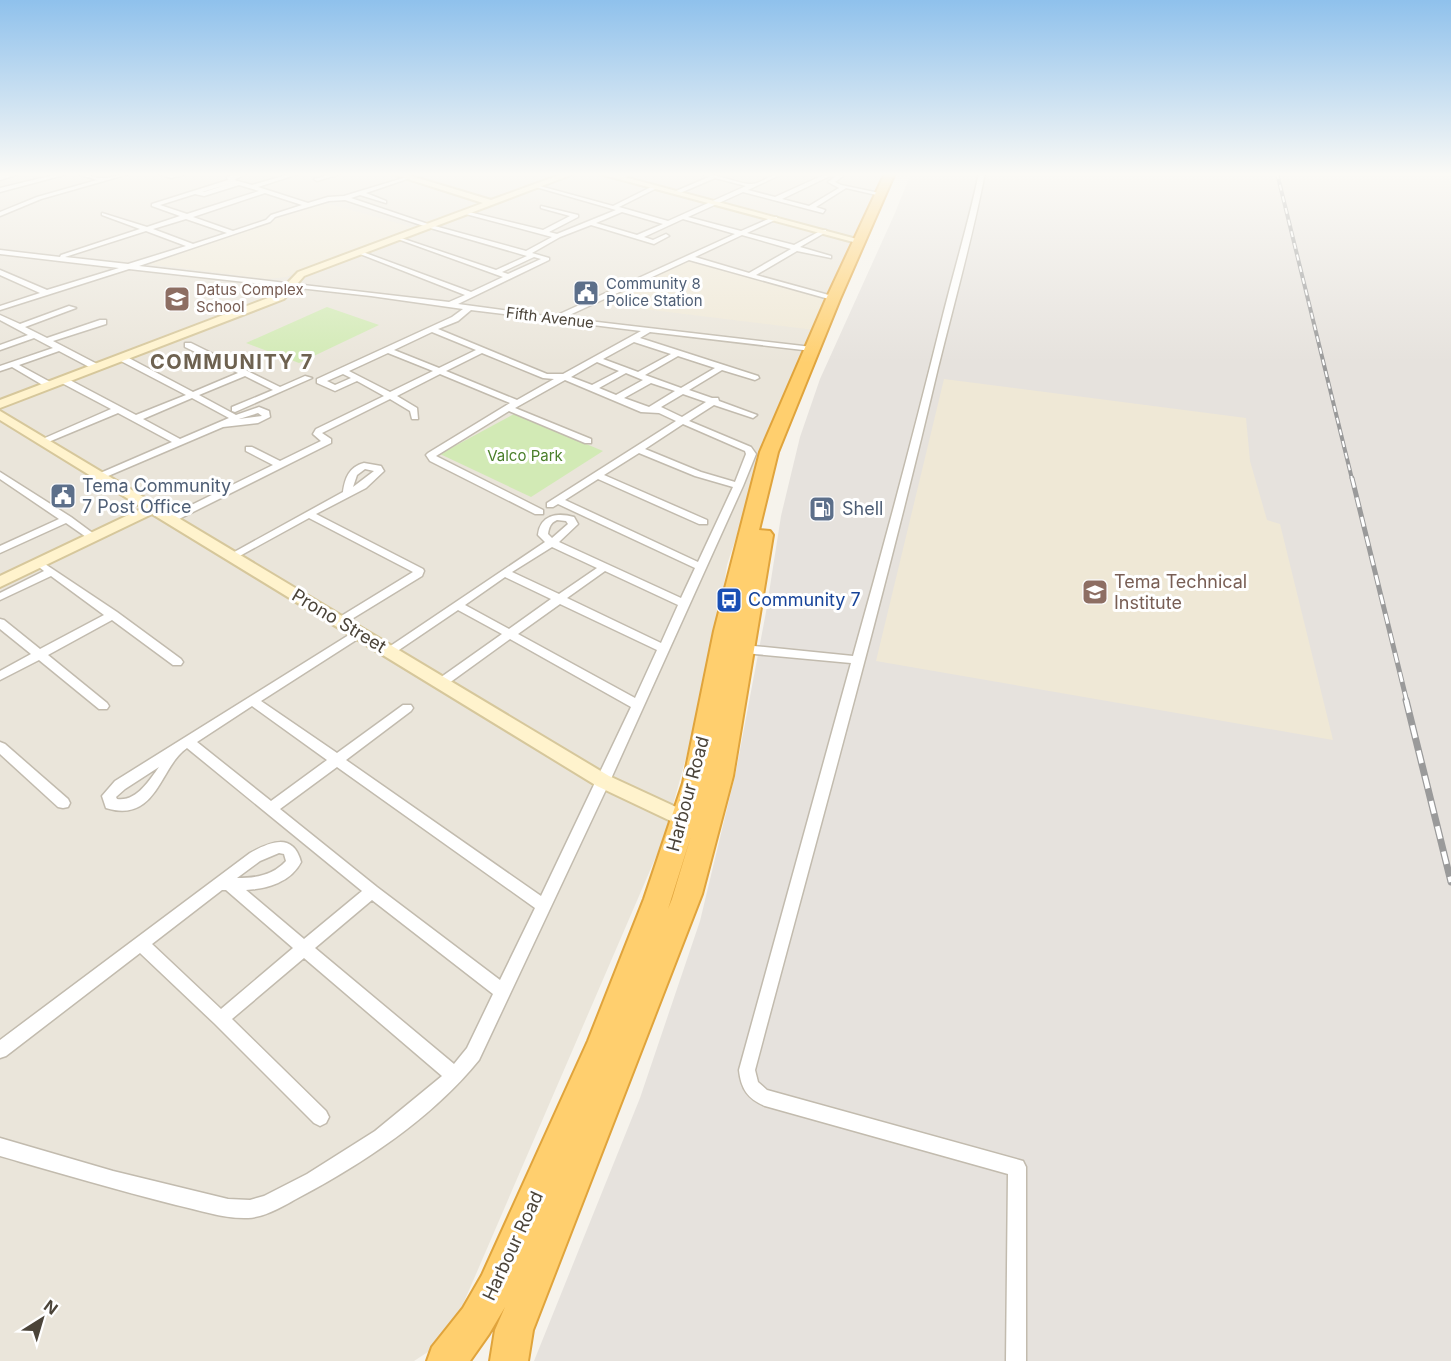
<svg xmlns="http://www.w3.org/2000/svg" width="1451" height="1361" font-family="Inter,sans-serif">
	<rect width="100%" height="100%" fill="#f6f3ec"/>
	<path fill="#eae5da" d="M0 173H889L775 419 727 565 714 655 664 838 448 1339 414 1361H0Z"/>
	<path fill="#e6e2dd" d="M911 173H1451V1361H534L640 1098 700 921 736 771 766 612 781 516 800 437 820 379 895 213Z"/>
	<g fill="#efe8d6">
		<path d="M322 202 415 228 286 277 267 279 148 264Z"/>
		<path d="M691 259 829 299 815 330 595 303Z"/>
		<path d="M944 379 1246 418 1250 461 1267 520 1280 524 1333 740 876 661Z"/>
	</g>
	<g fill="#d2eab5">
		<path d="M327 307 379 325 299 363 246 343Z"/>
		<path d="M514 414 603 451 531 497 440 454Z"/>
	</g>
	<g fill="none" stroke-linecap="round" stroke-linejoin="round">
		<g stroke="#c2bbae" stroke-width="3">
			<g id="street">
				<path d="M13 173H22L0 180V176Z"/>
				<path d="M62 173H71L0 192V188Z"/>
				<path d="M75 173C85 173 95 179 103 178 113 178 122 173 132 173L41 199 0 216V212L37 197 97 180Z"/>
				<path d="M157 173H190L171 178Z"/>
				<path d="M240 173H248L234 180 252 185 293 173H301L258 187 308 203 328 197 344 196 410 176V178L366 193 386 201V203L360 195 351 198 431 225 526 251 552 237 462 213 465 211 543 230 570 216 541 208V206L578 215V217L549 232 557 234 616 210 536 187V185L613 206 653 186H657V188L619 207 668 221 746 186 715 178 680 193H676V191L709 177 699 173C715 173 741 185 752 184 763 183 771 173 784 173L748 190 775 197 828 173H836L843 176 835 182 841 185 884 194 881 196 846 188 816 207 825 210 823 213 743 192 688 217 741 231 773 217H777V219L747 233 794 245 822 230H826V232L800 247 831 256V258L797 251 756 275 836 297V301L689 260 563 318 812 347 816 349 812 351 650 332 640 338 758 376 759 378 755 380 722 370 689 390 712 398H718L719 401 757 415 753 418 714 405 689 421 751 447 756 454 743 486 610 781 479 1060C432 1118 364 1163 298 1198 283 1206 266 1217 248 1218 224 1219 199 1210 176 1205 117 1190 59 1173 0 1156V1138L113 1171 228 1199 250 1200 264 1196 307 1174 375 1131 442 1076 304 958 232 1019 326 1111 329 1117 326 1123 320 1126 314 1123 215 1024 140 953 6 1056 0 1058V1040L250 853C270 842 293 832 301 862 291 882 267 889 246 890L304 939 362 891 187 748C160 766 157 824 106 808L102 796 115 781 360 628 364 629 366 632 364 635 261 701 337 753 403 705H411L413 708 411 711 346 760 541 896 631 707 510 639 445 686H437L435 683 437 680 502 634 458 610 393 654 389 655 383 651 545 542 538 535C540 515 557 512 574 517L578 524 559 542 681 598 695 568 558 504 553 507H547V503L676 421 659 413 641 412 565 380 515 408 591 439V443H585L509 411 436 456 543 510V514H535L430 461 426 455 428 453 510 403 440 374 397 396 417 408 418 419H412L410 411 390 399 322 433 331 439V443L175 521H167V517L273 465 246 451V447H252L280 461 321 441 313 434 316 429 384 396 357 381 335 391 317 383V379L452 317 463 309 371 296 129 269 0 310V306L40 293 0 275V270L47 290 119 268 0 254V250L60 257 61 255 140 229 102 215V213L147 227 180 216 152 206V204L228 180 227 177ZM832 175 836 176 828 182 839 188 809 206 782 199ZM232 183 204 192H202ZM239 185 259 191 187 214 160 205 195 194 204 196ZM265 193 302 205 271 215 266 220 233 231 193 217ZM345 200 427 227 527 256 496 270 395 236V238L503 277 471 292 360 251 355 252 465 295 449 302 139 266 270 222 275 217 329 201ZM622 212 663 224 637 235 596 223ZM186 219 227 233 193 244 153 229ZM683 219 735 234 553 317 458 304 549 260V258L532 253 560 237 591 225 654 244 669 236 666 234 653 240 644 237ZM146 231 186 246 128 264 65 257ZM742 235 791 249 749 273 695 257ZM534 257 541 259 508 274 502 272ZM471 310 641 331 563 374H547L438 329 458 321ZM432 332 476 350 439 368 394 350ZM634 342 671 354 638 372 603 359ZM388 353 433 371 390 392 349 371ZM482 353 543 378 554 379 517 400 446 371ZM678 356 715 368 681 388 645 375ZM597 362 619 371 592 385 571 377ZM626 373 643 380 616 395 599 388ZM343 374 351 378 335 385 327 381ZM651 383 675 391 649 407 624 398ZM683 394 706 402 682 417 661 407ZM683 424 745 451 746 454 735 482 701 472 645 449ZM639 453 695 476 733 487 698 562 565 500 598 479 699 524H707V520L604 475ZM557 520 566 521 568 524 552 538 548 534C549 528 550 523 557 520ZM552 547 597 568 559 594 512 572ZM605 571 678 605 661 643 567 598ZM505 577 551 599 509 629 465 605ZM560 604 657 650 635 698 518 634ZM252 706 327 760 271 801 197 742ZM159 767C149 781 136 802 117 799L116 797 125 789ZM337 767 535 908 500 980 377 887 280 809ZM279 853 284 854 286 861C273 875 257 878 237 878L260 861ZM222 890H226L293 948 221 1009 152 944ZM372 900 493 994 467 1048 454 1064 315 948Z"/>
				<path d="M334 173H343L317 181 314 179Z"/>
				<path d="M626 173H634L621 179 616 178Z"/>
				<path d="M979 173H985C972 239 954 303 938 368 883 603 817 836 755 1070L758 1082 767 1090 1023 1161 1026 1167V1361H1006L1008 1174 765 1106C748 1099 741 1089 739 1070L851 663 744 653 738 649 744 645 853 656C885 542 915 429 943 315 955 267 969 221 979 173Z"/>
				<path d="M69 306 76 308 25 327 47 338 100 320H106V324L53 341 99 365V369H93L59 351 19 365 52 383V387H46L12 367 0 371V366L53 348 34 338 0 350V345L28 335 0 320V315L20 324Z"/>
				<path d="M185 343H191L280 387 305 376 312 378 235 412 232 411V407L273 390 245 376 199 395 236 415 259 407 269 411 270 417 258 423 223 427 101 479 96 476 98 474 172 442 118 413 46 443H40L38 441 111 409 60 382V378H66L136 415 186 395 119 360V356H125L193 392 238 373 185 347ZM192 398 229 418 180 439 143 419ZM258 413 262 416 239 419Z"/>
				<path d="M364 463 381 466 384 471 366 488 316 514 423 569 424 571 422 576 342 625 336 621 338 618 413 572 309 518 236 558H228L227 556 343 492C345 478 349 467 364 463ZM365 469 374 471 353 487 357 475Z"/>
				<path d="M0 472 71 517 98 537 93 540 89 539 66 523 0 553V546L59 519 0 479Z"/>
				<path d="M39 560 117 612 181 659 183 662 181 665H173L112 620 48 655 107 703 109 706 107 709H99L39 660 0 680V671L31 654 0 629V619L4 620 40 649 104 615 51 576 0 600V593L44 571 34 563Z"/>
				<path d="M0 742 5 744 68 799 70 803 68 807 63 808 58 807 0 754Z"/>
			</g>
		</g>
		<g stroke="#d6c79b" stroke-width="4">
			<g id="secondary">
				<path d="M389 173H401L491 200 565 173H576L304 276 284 299 0 408V400L276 295 298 272 483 203Z"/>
				<path d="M596 173H609L864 241 857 243Z"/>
				<path d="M0 411 609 776 689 813 691 818 689 823 682 825 675 823 597 786 152 514 0 587V576L143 508 0 420Z"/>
			</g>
		</g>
		<g stroke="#e0a43c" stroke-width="4">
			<path id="highway" d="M885 173H895L840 299 778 452 759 530 770 531 773 535 733 776 702 894 533 1330 528 1361H490L495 1330 505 1307 489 1334 470 1361H427L432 1347 463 1308 482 1275 588 1041 644 899 683 783 714 631 760 452 826 299ZM691 836 668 909 672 899Z"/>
		</g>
		<use href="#street" fill="#fff" fill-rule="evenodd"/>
		<use href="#secondary" fill="#fff3cd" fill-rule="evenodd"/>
		<use href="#highway" fill="#ffcf6e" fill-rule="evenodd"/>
		<g stroke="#9a9a9a" stroke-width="4">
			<path id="rail-far2" d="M1277 173 1352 479"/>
		</g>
		<g stroke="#9a9a9a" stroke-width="5">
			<path id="rail-far1" d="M1352 478 1407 702"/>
		</g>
		<g stroke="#9a9a9a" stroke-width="7">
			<path id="rail" d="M1406 700 1451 882"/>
		</g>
		<use href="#rail-far2" stroke="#fff" stroke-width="2" stroke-dasharray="6" stroke-linecap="butt"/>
		<use href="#rail-far1" stroke="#fff" stroke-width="3" stroke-dasharray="10" stroke-linecap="butt"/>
		<use href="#rail" stroke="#fff" stroke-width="4.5" stroke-dasharray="13" stroke-linecap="butt"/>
	</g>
	<linearGradient id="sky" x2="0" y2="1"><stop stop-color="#8fc1ec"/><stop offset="0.48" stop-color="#fbfaf6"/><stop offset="1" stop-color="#fbfaf6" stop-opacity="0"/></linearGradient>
	<rect width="1451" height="363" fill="url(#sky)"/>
	<defs>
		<g id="civic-square" transform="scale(1.35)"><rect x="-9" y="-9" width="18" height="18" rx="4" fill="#5c6f8a" stroke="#fff"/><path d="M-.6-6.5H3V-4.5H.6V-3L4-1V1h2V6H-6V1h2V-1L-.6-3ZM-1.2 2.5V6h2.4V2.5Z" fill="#fff"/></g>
		<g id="school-square" transform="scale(1.35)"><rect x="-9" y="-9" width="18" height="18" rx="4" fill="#8d6e63" stroke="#fff"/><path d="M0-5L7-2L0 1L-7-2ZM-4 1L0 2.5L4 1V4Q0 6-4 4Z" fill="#fff"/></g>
		<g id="fuel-square" transform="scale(1.35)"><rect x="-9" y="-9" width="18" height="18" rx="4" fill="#5c6f8a" stroke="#fff"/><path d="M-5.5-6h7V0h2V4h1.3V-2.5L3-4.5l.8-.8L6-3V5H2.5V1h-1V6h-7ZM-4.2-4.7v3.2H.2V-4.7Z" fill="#fff"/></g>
		<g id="bus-square" transform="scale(1.35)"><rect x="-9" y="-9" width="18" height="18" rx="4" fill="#1a4fb4" stroke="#fff"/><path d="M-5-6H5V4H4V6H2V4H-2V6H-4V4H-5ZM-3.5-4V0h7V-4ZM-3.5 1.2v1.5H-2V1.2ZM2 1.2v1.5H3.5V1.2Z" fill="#fff"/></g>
	</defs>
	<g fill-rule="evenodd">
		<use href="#civic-square" x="586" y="293"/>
		<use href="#school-square" x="177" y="299"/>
		<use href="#civic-square" x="63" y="496"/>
		<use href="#fuel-square" x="822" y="509"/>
		<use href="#school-square" x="1095" y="592"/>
		<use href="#bus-square" x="729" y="600"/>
	</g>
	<g text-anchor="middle" stroke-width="6" stroke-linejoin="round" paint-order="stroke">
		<g font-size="15" fill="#4e5e75" stroke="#fff" text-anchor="start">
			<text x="606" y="289">Community 8<tspan x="606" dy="17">Police Station</tspan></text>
		</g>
		<g font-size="15" fill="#785e54" stroke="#fff" text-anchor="start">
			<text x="196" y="295">Datus Complex<tspan x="196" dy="17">School</tspan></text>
		</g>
		<g font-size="15" fill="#4b4439" stroke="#fff">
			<text transform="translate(550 318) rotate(7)" y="5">Fifth Avenue</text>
		</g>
		<g font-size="15" fill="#4a7f2a" stroke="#fff">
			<text x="525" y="461">Valco Park</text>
		</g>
		<g font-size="18" fill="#4e5e75" stroke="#fff" text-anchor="start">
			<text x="82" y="492">Tema Community<tspan x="82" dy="21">7 Post Office</tspan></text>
			<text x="842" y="515">Shell</text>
		</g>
		<g font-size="18" fill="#785e54" stroke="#fff" text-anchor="start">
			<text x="1114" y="588">Tema Technical<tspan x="1114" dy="21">Institute</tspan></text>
		</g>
		<g font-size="18" fill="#164399" stroke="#fff" text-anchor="start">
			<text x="748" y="606">Community 7</text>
		</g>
		<g font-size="18" fill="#4b4439" stroke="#fff">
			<text transform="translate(339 621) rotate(31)" y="6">Prono Street</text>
			<text transform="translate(688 794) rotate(-75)" y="6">Harbour Road</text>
			<text transform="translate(513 1246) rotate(-65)" y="6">Harbour Road</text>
		</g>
		<g font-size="20" font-weight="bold" letter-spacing="1.5" fill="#6e6250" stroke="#fff">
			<text x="232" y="369">COMMUNITY 7</text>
		</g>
	</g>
	<g transform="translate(42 1319) rotate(37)" stroke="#ffffff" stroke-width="4.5" paint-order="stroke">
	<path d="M0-4.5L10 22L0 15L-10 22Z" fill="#4b4439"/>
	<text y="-9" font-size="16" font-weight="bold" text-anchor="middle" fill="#4b4439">N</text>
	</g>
</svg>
